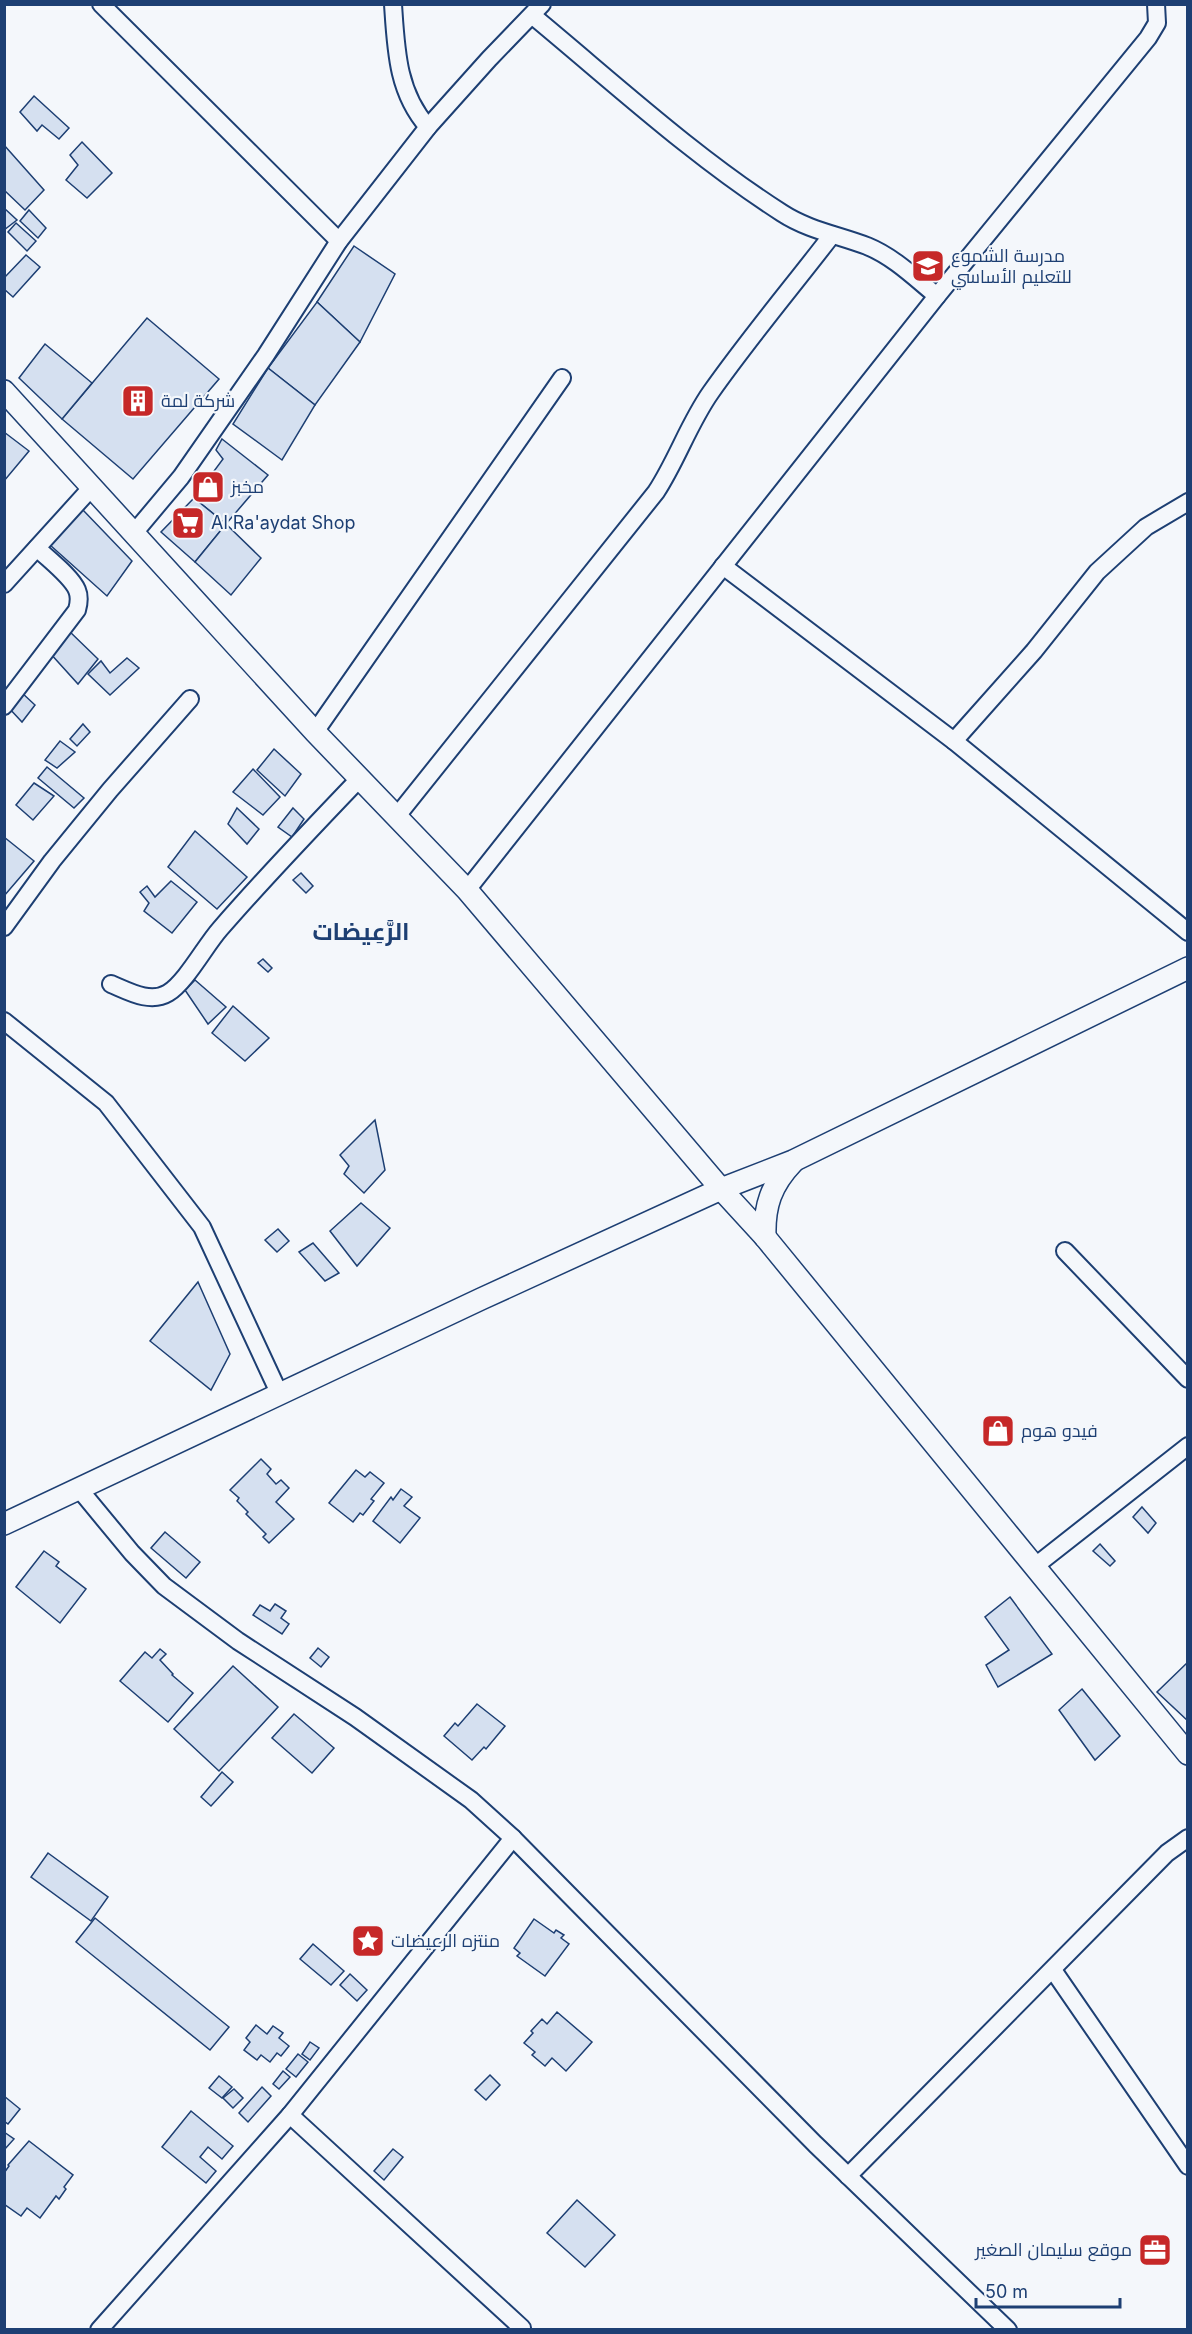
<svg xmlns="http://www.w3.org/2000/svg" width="1192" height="2334" font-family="Inter,Cairo,sans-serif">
	<rect width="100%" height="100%" fill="#f4f7fb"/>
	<g fill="#d5e0f0" stroke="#1d3f73" stroke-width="1.5">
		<path d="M34 96 69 128 59 139 42 125 37 131 20 112Z"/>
		<path d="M82 142 112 173 87 198 66 180 78 165 70 155Z"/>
		<path d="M4 145 44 190 25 210 4 190Z"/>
		<path d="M4 208 17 220 4 230Z"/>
		<path d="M29 210 46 228 38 238 20 221Z"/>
		<path d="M16 223 36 241 27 251 8 232Z"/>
		<path d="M354 246 395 274 360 342 317 302Z"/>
		<path d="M26 255 40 267 13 297 4 289V278Z"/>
		<path d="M317 302 360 342 315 405 268 368Z"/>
		<path d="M147 318 219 379 133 479 62 419Z"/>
		<path d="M45 344 92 383 62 419 19 378Z"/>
		<path d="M268 368 315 405 282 460 233 424Z"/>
		<path d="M4 432 29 451 4 481Z"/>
		<path d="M222 439 268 475 226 524 194 498 223 459 216 450Z"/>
		<path d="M194 498 226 524 195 562 161 532Z"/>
		<path d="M82 509 132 561 107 596 50 545Z"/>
		<path d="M226 524 261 558 231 595 195 562Z"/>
		<path d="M68 630 98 659 78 684 49 652Z"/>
		<path d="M127 658 139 668 110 695 88 674 101 661 110 673Z"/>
		<path d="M21 692 35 705 22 722 8 707Z"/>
		<path d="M83 724 90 732 77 746 70 739Z"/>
		<path d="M60 741 75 752 57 768 45 760Z"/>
		<path d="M274 749 301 774 285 796 257 770Z"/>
		<path d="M47 767 84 798 74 808 38 778Z"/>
		<path d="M253 769 280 797 263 815 233 792Z"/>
		<path d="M34 783 54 796 33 820 16 805Z"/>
		<path d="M237 808 259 829 247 844 228 824Z"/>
		<path d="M293 808 304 819 292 837 278 827Z"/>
		<path d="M195 831 247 877 217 909 168 867Z"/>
		<path d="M4 837 34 861 4 896Z"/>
		<path d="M301 873 313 886 306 893 293 880Z"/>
		<path d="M171 881 197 902 172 933 144 911 149 903 140 892 147 886 155 897Z"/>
		<path d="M263 959 272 968 268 972 258 963Z"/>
		<path d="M195 980 226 1007 208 1024 185 990Z"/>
		<path d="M233 1006 269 1038 245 1061 212 1033Z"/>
		<path d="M375 1120 385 1170 364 1193 344 1174 349 1166 340 1155Z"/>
		<path d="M361 1203 390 1228 357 1266 330 1231Z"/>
		<path d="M278 1229 289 1241 277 1252 265 1240Z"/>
		<path d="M313 1243 339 1273 325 1281 299 1252Z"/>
		<path d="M198 1282 230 1354 211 1390 150 1341Z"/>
		<path d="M261 1459 271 1469 267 1474 276 1484 281 1480 289 1488 276 1502 294 1519 269 1543 263 1537 266 1534 246 1514 248 1512 237 1501 239 1498 230 1490Z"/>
		<path d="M356 1470 365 1477 370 1472 384 1483 371 1499 374 1501 363 1515 360 1513 353 1522 329 1503Z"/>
		<path d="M401 1489 412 1497 404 1506 420 1518 400 1543 373 1521 391 1497 393 1500Z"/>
		<path d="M1142 1507 1156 1523 1148 1533 1133 1517Z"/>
		<path d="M165 1532 200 1562 186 1578 151 1548Z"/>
		<path d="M1100 1544 1115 1561 1110 1566 1093 1551Z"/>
		<path d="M44 1551 59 1562 56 1566 86 1589 60 1623 16 1587Z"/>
		<path d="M1010 1597 1052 1654 998 1687 986 1665 1009 1650 985 1617Z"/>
		<path d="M275 1604 286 1611 281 1618 289 1624 282 1634 253 1615 260 1605 270 1611Z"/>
		<path d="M318 1648 329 1657 321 1667 310 1658Z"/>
		<path d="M160 1649 166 1654 160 1660 173 1674 172 1675 193 1693 168 1722 120 1681 145 1652 152 1658Z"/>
		<path d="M1188 1662V1721L1157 1692Z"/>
		<path d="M233 1666 278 1707 219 1771 174 1729Z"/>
		<path d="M1082 1689 1120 1736 1095 1760 1059 1710Z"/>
		<path d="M477 1704 505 1726 486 1749 484 1747 472 1760 444 1736 455 1723 458 1726Z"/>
		<path d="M294 1714 334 1748 312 1773 272 1738Z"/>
		<path d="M222 1772 233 1782 211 1806 201 1797Z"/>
		<path d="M48 1853 108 1897 91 1921 31 1877Z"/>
		<path d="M95 1918 229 2027 210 2050 76 1942Z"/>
		<path d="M534 1919 554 1933 556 1930 564 1935 561 1938 569 1944 545 1976 517 1956 520 1953 514 1948Z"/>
		<path d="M313 1944 344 1971 331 1985 300 1959Z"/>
		<path d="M350 1974 367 1990 357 2001 340 1985Z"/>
		<path d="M557 2012 592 2042 566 2071 552 2058 545 2066 532 2055 535 2052 524 2043 533 2033 531 2031 542 2019 547 2024Z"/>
		<path d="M256 2025 267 2034 273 2026 283 2033 279 2038 289 2046 281 2056 277 2053 270 2062 261 2055 257 2060 244 2050 250 2042 246 2038Z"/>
		<path d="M310 2042 319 2048 310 2060 302 2054Z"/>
		<path d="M298 2054 308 2062 296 2077 286 2069Z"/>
		<path d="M283 2071 290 2077 279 2089 273 2084Z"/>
		<path d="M490 2075 500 2085 486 2100 475 2090Z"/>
		<path d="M219 2076 232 2087 222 2098 209 2088Z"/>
		<path d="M262 2087 271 2096 248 2122 239 2113Z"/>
		<path d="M234 2089 243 2098 233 2108 223 2098Z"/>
		<path d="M4 2096 20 2109 8 2124 4 2121Z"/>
		<path d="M191 2111 233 2146 222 2159 208 2147 200 2157 216 2171 206 2183 162 2147Z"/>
		<path d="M4 2132 14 2139 4 2150Z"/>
		<path d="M29 2141 73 2175 64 2187 66 2189 59 2199 56 2196 40 2218 27 2208 21 2216 4 2204V2173L9 2166 8 2165Z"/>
		<path d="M393 2149 403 2157 384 2180 374 2171Z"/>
		<path d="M577 2200 615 2235 585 2267 547 2233Z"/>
	</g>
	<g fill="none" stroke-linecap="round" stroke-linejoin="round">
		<g stroke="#1d3f73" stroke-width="20">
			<g id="minor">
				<path d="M101 4 339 241"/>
				<path d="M393 4C396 49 397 92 428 127"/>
				<path d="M533 16C614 83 693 156 782 213 808 230 838 235 867 246 894 257 915 278 937 296"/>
				<path d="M134 533 181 477 266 355 339 241 428 127 489 59 542 4"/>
				<path d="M723 566 954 741 1188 932"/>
				<path d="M4 584 92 487"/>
				<path d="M4 706 77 610C79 603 80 597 77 590 71 576 48 559 37 548"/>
				<path d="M315 732 562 378"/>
				<path d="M954 741 1034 651 1097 572 1146 527 1188 502"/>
				<path d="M397 816 656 492C677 460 689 423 711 392 749 338 792 287 832 235"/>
				<path d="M467 890 937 296 1148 38 1157 23 1156 4"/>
				<path d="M4 927 52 861 110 790 190 699"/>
				<path d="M111 984C128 991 150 1004 168 993 186 982 205 946 220 929 265 877 313 827 360 778"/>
				<path d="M4 1021 106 1103 202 1227 280 1395"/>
				<path d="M1065 1251 1188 1379"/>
				<path d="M80 1490 132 1553 164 1586 238 1641 355 1717 471 1800 513 1838 290 2115 99 2330"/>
				<path d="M1034 1567 1188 1446"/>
				<path d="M513 1838 815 2144 1008 2330"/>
				<path d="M1053 1970 1188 2166"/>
				<path d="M290 2115 522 2328"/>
				<path d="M848 2176 1167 1853 1188 1838"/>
			</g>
		</g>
		<g stroke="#1d3f73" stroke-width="24">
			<g id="tertiary">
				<path d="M4 391 315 732 467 890 721 1189 765 1237 1188 1754"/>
				<path d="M765 1237C764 1206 771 1185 793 1162"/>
				<path d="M4 1524 481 1299 721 1189 793 1161 1188 968"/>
			</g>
		</g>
		<use href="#minor" stroke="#f4f7fb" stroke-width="16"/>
		<use href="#tertiary" stroke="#f4f7fb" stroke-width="21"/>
	</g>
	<defs>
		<g id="school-square" transform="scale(1.725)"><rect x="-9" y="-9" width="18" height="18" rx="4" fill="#c62828" stroke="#f4f7fb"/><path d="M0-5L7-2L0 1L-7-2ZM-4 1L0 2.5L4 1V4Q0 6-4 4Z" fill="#fff"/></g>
		<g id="building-square" transform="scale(1.725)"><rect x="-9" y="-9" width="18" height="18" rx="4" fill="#c62828" stroke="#f4f7fb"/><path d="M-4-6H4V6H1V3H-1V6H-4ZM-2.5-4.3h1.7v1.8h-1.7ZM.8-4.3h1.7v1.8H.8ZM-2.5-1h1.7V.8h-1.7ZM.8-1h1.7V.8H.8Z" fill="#fff"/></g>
		<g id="shop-square" transform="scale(1.725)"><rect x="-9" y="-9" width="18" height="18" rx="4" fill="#c62828" stroke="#f4f7fb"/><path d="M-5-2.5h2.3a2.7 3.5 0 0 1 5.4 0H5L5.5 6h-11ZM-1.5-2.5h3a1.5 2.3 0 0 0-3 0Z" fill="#fff"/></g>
		<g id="supermarket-square" transform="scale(1.725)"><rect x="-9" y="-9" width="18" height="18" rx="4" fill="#c62828" stroke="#f4f7fb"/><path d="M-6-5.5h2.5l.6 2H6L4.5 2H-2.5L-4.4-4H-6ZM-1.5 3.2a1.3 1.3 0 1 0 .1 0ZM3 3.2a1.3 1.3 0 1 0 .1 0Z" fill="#fff"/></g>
		<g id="sight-square" transform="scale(1.725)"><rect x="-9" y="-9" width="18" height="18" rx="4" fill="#c62828" stroke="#f4f7fb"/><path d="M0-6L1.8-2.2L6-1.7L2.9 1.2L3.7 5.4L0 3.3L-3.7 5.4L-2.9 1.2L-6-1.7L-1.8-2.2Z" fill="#fff"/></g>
		<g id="office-square" transform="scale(1.725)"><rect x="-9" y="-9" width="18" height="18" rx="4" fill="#c62828" stroke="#f4f7fb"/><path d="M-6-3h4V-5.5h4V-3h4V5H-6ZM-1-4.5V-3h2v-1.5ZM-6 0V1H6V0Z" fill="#fff"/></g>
	</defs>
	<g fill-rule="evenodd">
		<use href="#school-square" x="928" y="266"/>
		<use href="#building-square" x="138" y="401"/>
		<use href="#shop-square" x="208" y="487"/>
		<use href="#supermarket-square" x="188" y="523"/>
		<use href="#shop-square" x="998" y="1431"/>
		<use href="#sight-square" x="368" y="1941"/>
		<use href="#office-square" x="1155" y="2250"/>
	</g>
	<g text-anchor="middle" stroke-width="4.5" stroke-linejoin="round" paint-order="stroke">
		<g font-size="18" fill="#1d3f73" stroke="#f4f7fb" text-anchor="start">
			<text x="951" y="262">مدرسة الشموع<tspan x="951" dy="21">للتعليم الأساسي</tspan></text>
			<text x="161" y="407">شركة لمة</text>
			<text x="231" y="493">مخبز</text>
			<text x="211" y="529">Al Ra'aydat Shop</text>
			<text x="1021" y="1437">فيدو هوم</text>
			<text x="391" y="1947">منتزه الرعيضات</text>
			<text x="1132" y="2256" text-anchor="end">موقع سليمان الصغير</text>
		</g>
		<g font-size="24" font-weight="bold" fill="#1d3f73" stroke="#f4f7fb">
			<text x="361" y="940">الرَّعِيضات</text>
		</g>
	</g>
	<rect width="1192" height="2334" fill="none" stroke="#1d3f73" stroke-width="12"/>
	<path d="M976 2298v9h144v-9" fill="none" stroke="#1d3f73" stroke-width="3"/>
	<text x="985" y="2298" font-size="18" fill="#1d3f73" stroke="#f4f7fb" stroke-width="4.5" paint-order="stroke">50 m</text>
</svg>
